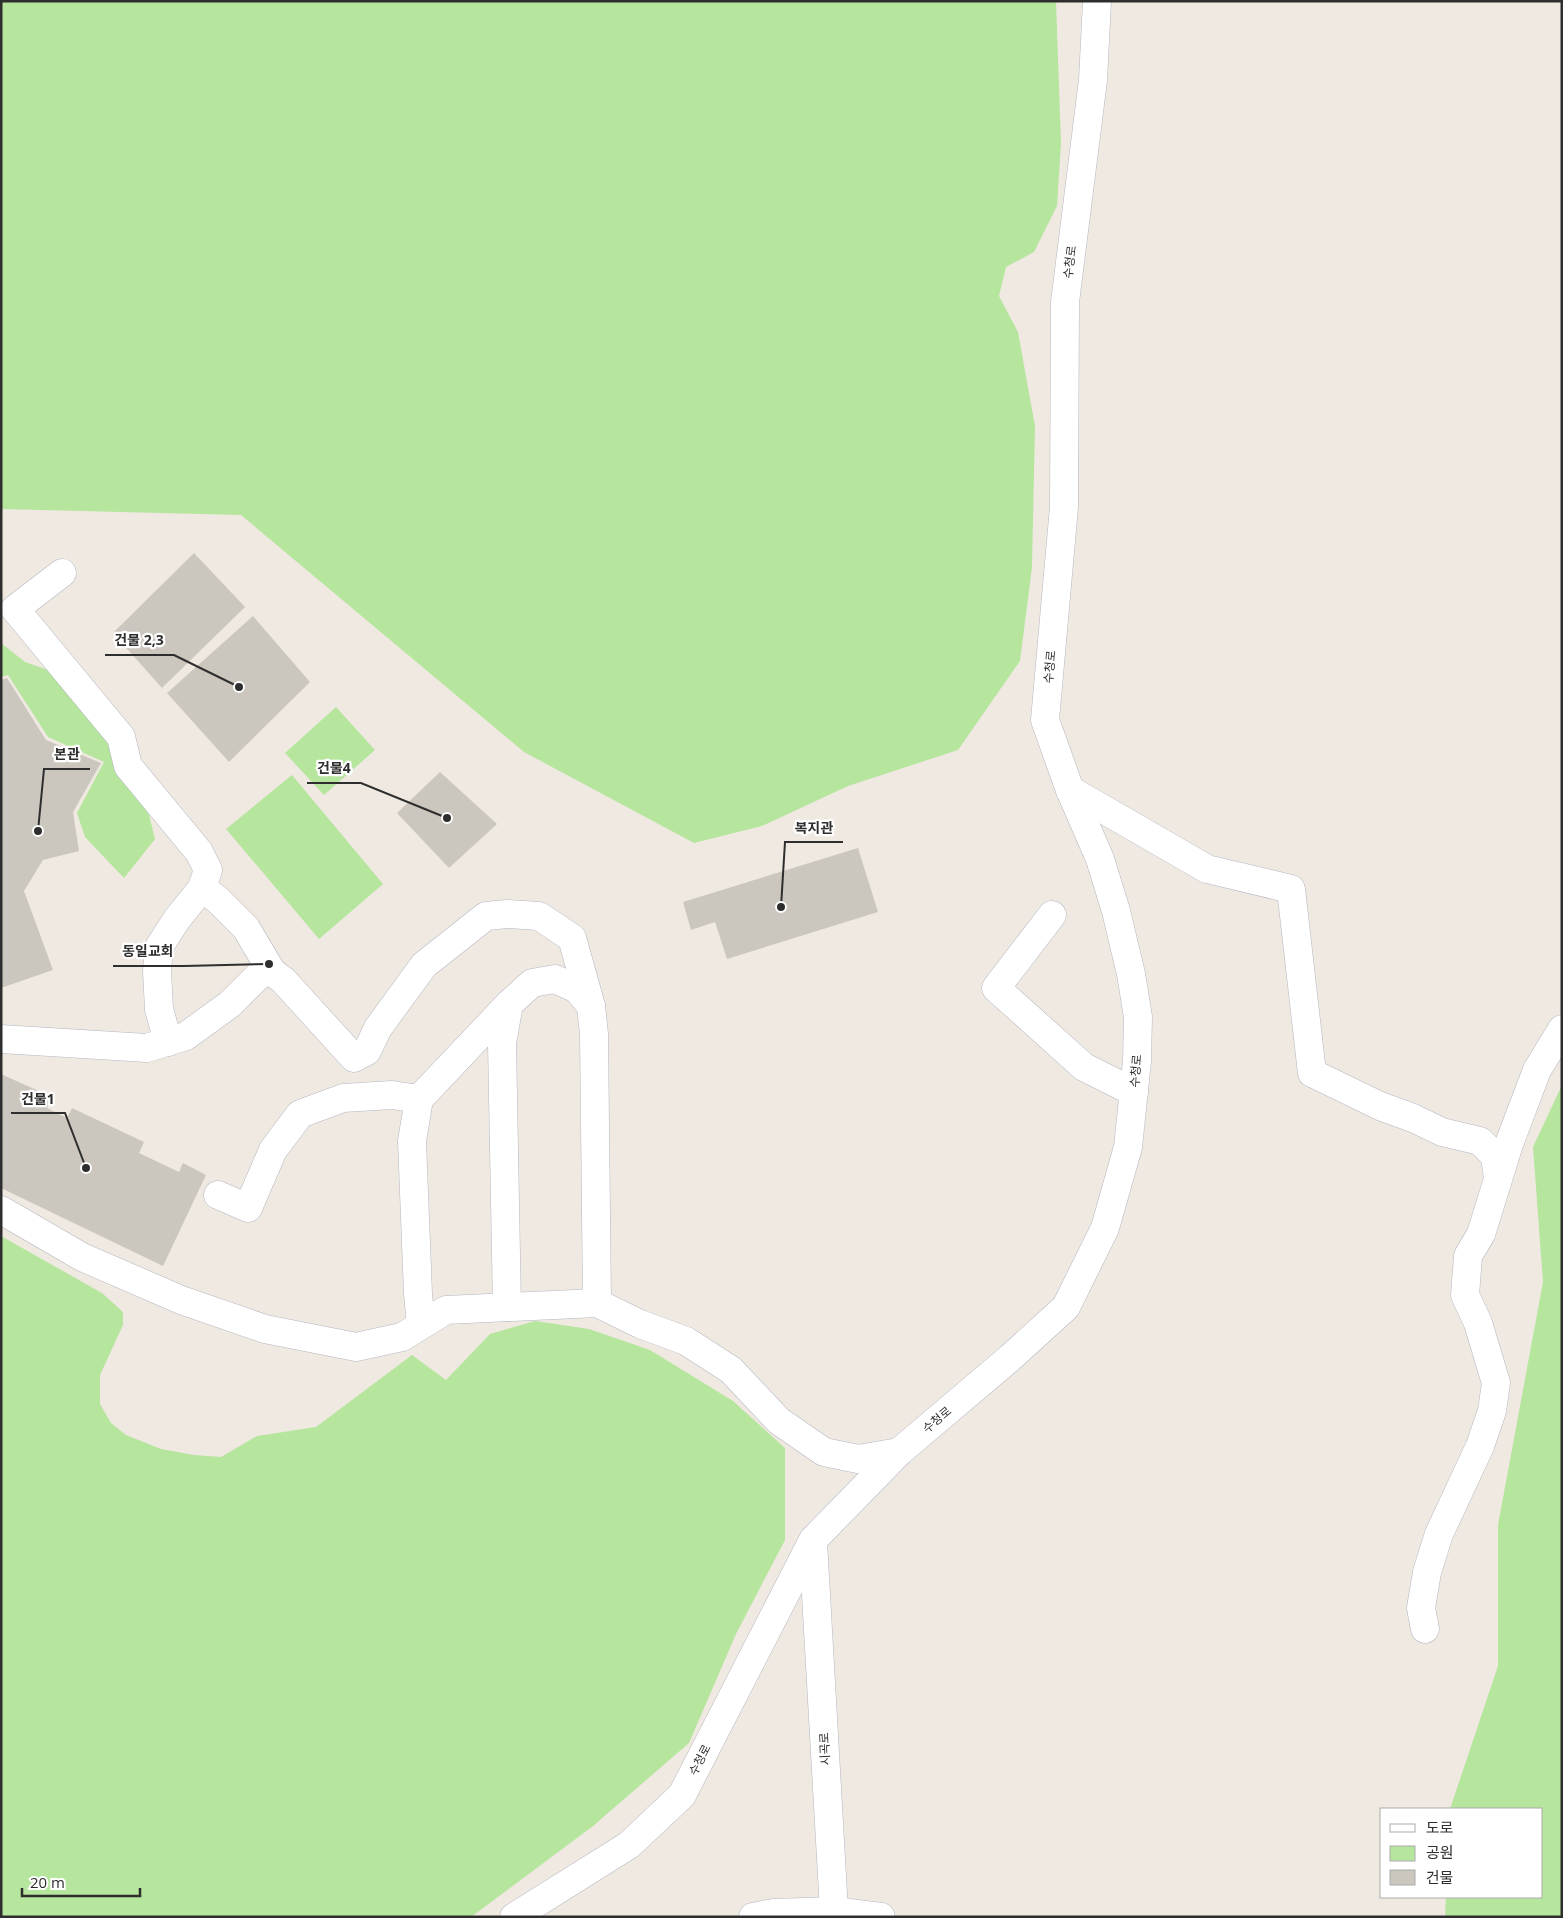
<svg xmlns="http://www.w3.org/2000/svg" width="1563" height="1918" font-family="'Open Sans','Noto Sans KR',sans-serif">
	<rect width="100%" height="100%" fill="#efe9e1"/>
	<g fill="#b6e59e">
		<path d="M1 1H1056L1061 144 1057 206 1034 252 1006 267 999 296 1018 332 1035 426 1032 567 1020 661 958 750 848 786 762 826 694 843 524 752 241 515 1 509Z"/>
		<path d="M1 643 25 662 48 670 109 741 147 807 155 839 124 878 85 837 77 813 104 762 48 737 8 675 1 677Z"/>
		<path d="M336 707 375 750 324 795 285 753Z"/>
		<path d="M292 775 383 884 319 939 226 829Z"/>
		<path d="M1562 1085V1917H1445L1446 1897H1542V1809H1450L1498 1666V1525L1543 1282 1533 1147Z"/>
		<path d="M1 1236 102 1293 123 1312V1325L100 1375V1404L111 1423 126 1435 161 1449 194 1455 221 1457 257 1436 316 1427 412 1355 446 1380 490 1334 535 1321 589 1329 650 1350 733 1401 785 1448V1540L736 1634 689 1743 593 1826 471 1917H1Z"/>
	</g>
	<g fill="#cbc7bf">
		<path d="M194 553 245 607 162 688 113 633Z"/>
		<path d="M253 616 310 682 229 762 167 693Z"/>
		<path d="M7 678 46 740 101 763 73 812 79 851 43 860 24 891 53 970 1 988V680Z"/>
		<path d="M440 772 497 824 449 868 397 813Z"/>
		<path d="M858 848 878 912 727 959 715 922 691 930 683 902Z"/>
		<path d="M1 1074 52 1097 47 1108 67 1118 72 1108 144 1142 139 1153 179 1172 183 1163 206 1175 163 1266 1 1188Z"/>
	</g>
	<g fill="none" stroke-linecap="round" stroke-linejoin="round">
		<g stroke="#b4b7c1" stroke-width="29">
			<g id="minor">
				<path d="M62 573 15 609 121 737 128 766 199 852 208 870 202 888 218 900 246 928 272 972"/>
				<path d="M1070 790 1207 869 1291 889 1312 1073 1380 1106 1413 1118 1442 1132 1480 1141 1495 1156 1498 1178"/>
				<path d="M1052 915 996 988 1084 1067 1134 1092"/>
				<path d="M1 1039 147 1048 186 1036 230 1004 260 974 272 972 283 980 354 1058 367 1051 378 1028 424 965 486 916 507 914 539 916 572 938 591 1006 594 1034 597 1303"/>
				<path d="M168 1042 159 1009 157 971 159 947 177 919 202 888"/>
				<path d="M218 1195 248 1208 273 1150 300 1114 343 1098 392 1095 419 1099"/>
				<path d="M1 1210 82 1257 181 1300 265 1329 356 1347 402 1337 446 1310 597 1303 640 1324 686 1341 731 1370 779 1421 824 1452 858 1459 899 1452"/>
				<path d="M507 1307 502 1043 509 1004 532 983 555 979 577 989 591 1006"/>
				<path d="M421 1325 418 1294 412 1141 419 1099 509 1004"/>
				<path d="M813 1542 834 1911 881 1917"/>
				<path d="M1425 1629 1421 1608 1427 1572 1439 1534 1480 1446 1492 1411 1496 1383 1478 1323 1465 1295 1468 1256 1481 1234 1509 1144 1537 1070 1562 1029"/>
				<path d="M514 1917 629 1845 682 1795 813 1540 899 1452 1010 1358 1066 1307 1105 1228 1128 1147 1137 1061 1138 1017 1131 974 1116 911 1100 859 1070 790 1045 720 1064 507 1065 302 1093 80 1097 1"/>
				<path d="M753 1917 773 1913 834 1911V1917"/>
			</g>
		</g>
		<use href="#minor" stroke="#fff" stroke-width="28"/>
	</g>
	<g text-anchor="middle" stroke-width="4.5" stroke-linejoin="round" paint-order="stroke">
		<g font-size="12" fill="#2e2e2e" stroke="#fff">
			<text transform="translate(1070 262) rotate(-83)" y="4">수청로</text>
			<text transform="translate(1050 667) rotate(-85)" y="4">수청로</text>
			<text transform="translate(1136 1071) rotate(-86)" y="4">수청로</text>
			<text transform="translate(937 1420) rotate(-40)" y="4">수청로</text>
			<text transform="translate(825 1749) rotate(-93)" y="4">시곡로</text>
			<text transform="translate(700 1760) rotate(-63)" y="4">수청로</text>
		</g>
	</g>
	<path fill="none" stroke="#2e2e2e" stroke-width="2" d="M239 687L174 655H105M38 831L44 769H90M447 818L361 783H307M781 907L785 842H843M269 964L184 966H113M86 1168L65 1113H11"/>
	<g fill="#2e2e2e" stroke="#fff" stroke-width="2">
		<circle cx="239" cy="687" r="5"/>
		<circle cx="38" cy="831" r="5"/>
		<circle cx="447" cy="818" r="5"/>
		<circle cx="781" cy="907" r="5"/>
		<circle cx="269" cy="964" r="5"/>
		<circle cx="86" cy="1168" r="5"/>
	</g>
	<g font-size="14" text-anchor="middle" font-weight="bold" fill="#2e2e2e" stroke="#fff" stroke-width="4.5" stroke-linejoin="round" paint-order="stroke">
		<text x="139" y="645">건물 2,3</text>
		<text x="67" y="759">본관</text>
		<text x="334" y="773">건물4</text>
		<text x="814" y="833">복지관</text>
		<text x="148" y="956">동일교회</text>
		<text x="38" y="1104">건물1</text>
	</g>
	<rect width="1563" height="1918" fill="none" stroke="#2e2e2e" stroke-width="5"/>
	<rect x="1380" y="1808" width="162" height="90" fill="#ffffff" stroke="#ababab"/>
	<rect x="1390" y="1824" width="25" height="8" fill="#ffffff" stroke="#ababab"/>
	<text x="1426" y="1833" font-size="15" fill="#2e2e2e">도로</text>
	<rect x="1390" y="1846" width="25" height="15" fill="#b6e59e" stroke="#ababab"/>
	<text x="1426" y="1858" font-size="15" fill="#2e2e2e">공원</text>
	<rect x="1390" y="1870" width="25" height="15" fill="#cbc7bf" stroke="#ababab"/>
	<text x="1426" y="1883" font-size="15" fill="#2e2e2e">건물</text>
	<path d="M22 1888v8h118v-8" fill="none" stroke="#2e2e2e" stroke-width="2.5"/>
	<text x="30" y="1888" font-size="15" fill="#2e2e2e" stroke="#ffffff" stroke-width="4" paint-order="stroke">20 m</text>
</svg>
